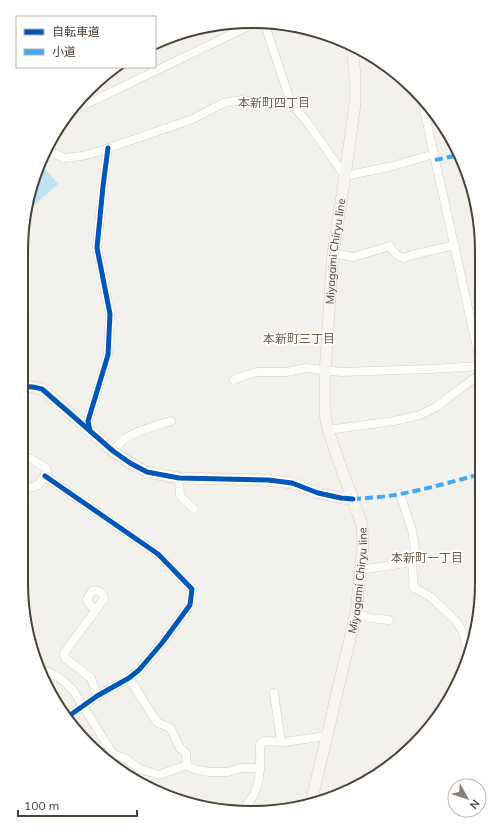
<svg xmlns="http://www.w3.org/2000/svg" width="503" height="834" font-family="Mulish,'Noto Sans JP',sans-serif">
	<rect width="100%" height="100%" fill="#f3f1ee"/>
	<path fill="#bde2f2" d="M40 163 58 184 33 206 28 205 33 177Z"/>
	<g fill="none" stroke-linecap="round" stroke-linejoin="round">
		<g stroke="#d1cfcb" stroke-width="9">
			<g id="street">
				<path d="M265 25 291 103 307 122 345 176 393 166 434 154"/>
				<path d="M421 96 481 366"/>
				<path d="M72 111 251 25"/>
				<path d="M49 146 53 153 64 158 82 156 100 151 193 119 223 103 242 100 279 105 291 103"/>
				<path d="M333 253 353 257 390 246C393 253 397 256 404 258L412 255 455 245"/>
				<path d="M234 380 243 376 257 372H286L306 368 341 372 431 369 481 366"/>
				<path d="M328 430 394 421 420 415 436 407 461 388 481 374"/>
				<path d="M90 431 88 421 108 355 110 314 97 248 103 186 108 148"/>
				<path d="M113 451C117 446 121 441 126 438 137 430 159 425 171 421"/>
				<path d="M45 476 158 554 192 589 190 605 162 643 139 670 129 678 97 696 66 718"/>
				<path d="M179 478 180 495 184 500 194 509"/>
				<path d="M21 491 38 485 47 473 46 468 31 459 21 456"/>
				<path d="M412 562 414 588 431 597 456 621 462 630 470 655"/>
				<path d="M360 570 412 562 415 549 412 530 400 494"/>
				<path d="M96 610 89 604 87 599 92 591C97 589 100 591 103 595L104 599 64 653 65 658 91 678 97 696"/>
				<path d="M356 613 370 618 389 620"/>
				<path d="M39 668C53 673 63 679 73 690L113 754 126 759 140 769 159 775 187 765 186 753 180 748 171 729C167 724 160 726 156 721L129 678"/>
				<path d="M274 693 281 742"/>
				<path d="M187 765 194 769 209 772H228L241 768H260"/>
				<path d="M242 811C246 806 250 801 253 796 262 780 260 761 260 744L265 741 284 742 326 736"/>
			</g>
		</g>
		<g stroke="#d5cfc6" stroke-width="12">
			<g id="secondary">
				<path d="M21 389C28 385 34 387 42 389L113 451 130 463 147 472 179 478 268 480 292 483 318 493 341 498 353 499"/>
				<path id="s1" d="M311 803 356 613 363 545 362 525 353 499 344 476 328 430 325 414V373L333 253 345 176 355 104V74L352 48"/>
			</g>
		</g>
		<use href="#street" stroke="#fdfdfc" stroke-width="8"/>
		<use href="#secondary" stroke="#f7f5f1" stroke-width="11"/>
		<g stroke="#3fa9f5" stroke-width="4" stroke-dasharray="8 4" stroke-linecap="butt">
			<path d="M435 160 459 155"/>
			<path d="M353 499C369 498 385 497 400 494 427 489 455 481 481 474"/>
		</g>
		<g stroke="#fff" stroke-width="8">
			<g id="cycleway">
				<path d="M21 389C28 385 34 387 42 389L113 451 130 463 147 472 179 478 268 480 292 483 318 493 341 498 353 499"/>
				<path d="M90 431 88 421 108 355 110 314 97 248 103 186 108 148"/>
				<path d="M45 476 158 554 192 589 190 605 162 643 139 670 129 678 97 696 66 718"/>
			</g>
		</g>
		<use href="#cycleway" stroke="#0057b8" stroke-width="5"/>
	</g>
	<g text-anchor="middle" stroke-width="3" stroke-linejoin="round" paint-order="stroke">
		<g font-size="11" fill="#4b4238" stroke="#fff">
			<text dy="4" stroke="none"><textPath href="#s1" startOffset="564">Miyagami Chiryu line</textPath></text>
			<text dy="4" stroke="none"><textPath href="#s1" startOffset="228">Miyagami Chiryu line</textPath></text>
		</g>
		<g font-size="12" fill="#6e5f4f" stroke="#fff">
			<text x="274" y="107">本新町四丁目</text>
			<text x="299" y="343">本新町三丁目</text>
			<text x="427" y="562">本新町一丁目</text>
		</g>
	</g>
	<path d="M0 0H503V834H0ZM251 28H252A223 223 0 0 1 475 251V583A223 223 0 0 1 252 806H251A223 223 0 0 1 28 583V251A223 223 0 0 1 251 28Z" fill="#fff" fill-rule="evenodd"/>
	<path fill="none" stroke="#4b4238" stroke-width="2" d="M251 28H252A223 223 0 0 1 475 251V583A223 223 0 0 1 252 806H251A223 223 0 0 1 28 583V251A223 223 0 0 1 251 28Z"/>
	<rect x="16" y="16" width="140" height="52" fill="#ffffff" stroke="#b7b3af"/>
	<rect x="24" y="29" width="20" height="6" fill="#0057b8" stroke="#b7b3af"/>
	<text x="52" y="36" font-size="12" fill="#4b4238">自転車道</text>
	<rect x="24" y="49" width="20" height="6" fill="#3fa9f5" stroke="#b7b3af"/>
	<text x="52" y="56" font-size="12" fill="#4b4238">小道</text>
	<g transform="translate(467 798) rotate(129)"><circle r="19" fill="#ffffff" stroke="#b7b3af"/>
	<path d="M0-3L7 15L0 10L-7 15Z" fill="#867f78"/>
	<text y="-6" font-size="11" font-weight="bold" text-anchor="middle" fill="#4b4238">N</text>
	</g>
	<path d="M18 810v6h119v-6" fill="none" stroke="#4b4238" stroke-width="2"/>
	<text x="24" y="810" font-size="12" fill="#4b4238" stroke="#ffffff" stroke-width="3" paint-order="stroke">100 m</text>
</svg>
